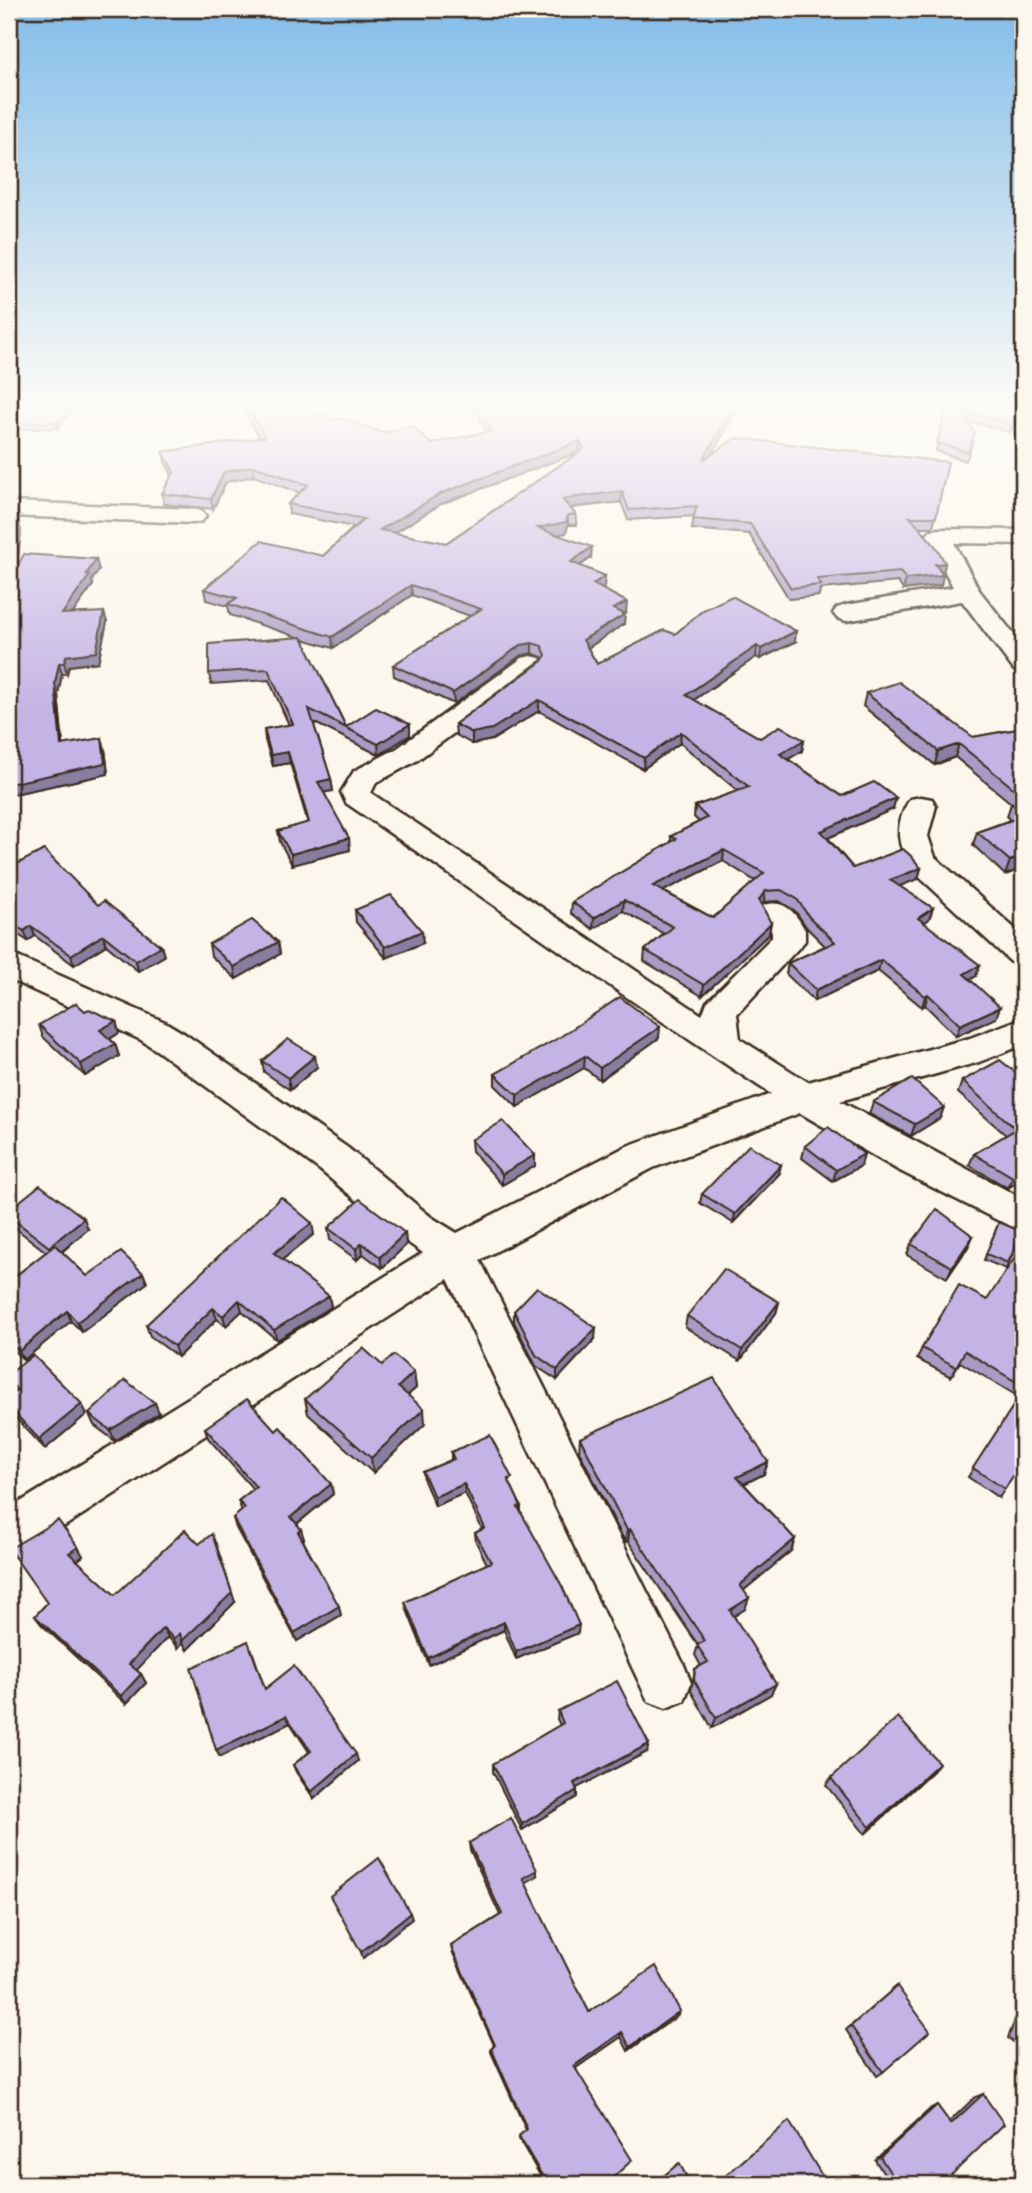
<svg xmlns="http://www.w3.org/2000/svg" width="1032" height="2193" font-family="'Patrick Hand',sans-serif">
	<rect width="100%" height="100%" fill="#fbf7ec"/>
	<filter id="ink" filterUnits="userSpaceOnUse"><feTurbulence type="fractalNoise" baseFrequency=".0143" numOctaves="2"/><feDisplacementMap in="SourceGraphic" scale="14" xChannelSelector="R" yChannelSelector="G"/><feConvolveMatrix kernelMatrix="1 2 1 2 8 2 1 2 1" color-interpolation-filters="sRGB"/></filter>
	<g filter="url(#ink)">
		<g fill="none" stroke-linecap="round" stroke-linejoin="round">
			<g stroke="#3b2a1e" stroke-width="5">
				<g id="minor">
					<path d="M9 502 194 509 202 511 206 516 202 521 194 523 9 516Z"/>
					<path d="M938 529 1023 530V544L954 543 979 590 1023 646V672L1014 670 962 601 846 621 837 618 833 613 837 608 846 605 953 587 926 536 930 531Z"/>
					<path d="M531 656 540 658 544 664 540 670 416 761 376 783 371 793 702 1015 707 1002 772 937V932L759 913 764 905C785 899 795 912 805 930V941L737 1014 740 1039 808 1082 970 1038 1023 1018V1045L979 1062 840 1101 1023 1199V1233L898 1170 800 1113 653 1168 480 1260 684 1665 691 1683 684 1701 666 1708 648 1701 448 1279 26 1551 9 1557V1509L423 1253 403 1239 320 1170 159 1052 141 1040 9 979V953L165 1022 185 1034 348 1148 431 1217 457 1233 627 1146 771 1094C627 1000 488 900 346 803L341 792 354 771 396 749 522 658Z"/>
					<path d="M921 797 932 799 936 806 928 836 935 857 1023 936V965L1011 962 913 871C897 847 893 825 910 799Z"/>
				</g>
			</g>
			<use href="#minor" fill="#fbf7ec" fill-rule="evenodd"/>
		</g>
		<g fill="#a89bc5" stroke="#3b2a1e" stroke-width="2" fill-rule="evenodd">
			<path d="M9 406H74L58 428 9 430Z"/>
			<path d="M241 406H304L305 408 335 420 431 444 487 432 473 406H740L711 455 948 462 933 527H919L945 563 941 585 903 590 898 582 820 589 819 596 789 599 749 534 692 529 694 516 628 520 621 502 570 508 576 515V525H568L566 533 557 534 591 558 580 566 605 576 604 587 602 588 626 613H624V624L588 648 597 664 675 634 795 642 760 659 756 657 694 700 760 738 804 740 802 751 788 759 842 796 893 809 828 838 853 868H921L918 879 899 886 933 908 929 919 924 923 976 976 970 980 996 1018 956 1036 925 1005 922 1007 878 971 814 1001 786 974 788 963 825 946 807 928 795 911 779 901 764 902 761 905 769 934 702 996 644 961 645 950 664 934 623 911 593 929 571 913 572 902 671 842V836L699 822 694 817 695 806 738 791 680 743 643 769 539 711 492 740 472 744 456 735 455 724 543 659 542 657 532 653 520 656 454 704 394 676 393 665 470 616 412 595 333 648 303 639 346 727 410 724V735L379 755 313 722 331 779 333 791 324 792 350 850 292 865 280 842 278 831 308 823 290 763 273 766 265 740 264 729 289 725 269 680 211 684 209 673 298 637 230 615 228 606 206 600 204 589 323 556 354 527 289 514 288 504 300 493 254 476 226 482 213 509 164 504 162 494 172 475 165 462 163 452 260 438ZM579 452 446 543 394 533 441 504ZM723 861 755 881 713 918 663 891Z"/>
			<path d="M947 406H1023V431L1012 429 1009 432 967 421 973 441 966 461 936 451Z"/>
			<path d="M9 510 19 520 18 522 21 531 17 567 99 570 92 580 93 585 72 613 107 622 98 662 69 666 67 674H62L58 694 63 745 105 749 108 774 9 795Z"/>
			<path d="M866 693 973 737 1023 728V868L1005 875 973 845 977 832 1010 820 1007 817 1011 803 955 757 935 765 863 706Z"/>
			<path d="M9 868 98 905 161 946 164 956 138 971 106 945 74 965 35 936 28 941 9 929Z"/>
			<path d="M355 910 423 943 386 958 356 922Z"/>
			<path d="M278 942 280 954 236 979 211 956 209 944Z"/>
			<path d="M85 1011 116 1021 119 1033 110 1039 115 1044 119 1056 85 1076 43 1037 39 1025Z"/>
			<path d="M659 1038 600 1080 584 1068 517 1107 495 1085V1074Z"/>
			<path d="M262 1061 317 1067 290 1090 264 1072Z"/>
			<path d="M1023 1066V1178L1008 1188 969 1165 974 1154 1006 1135 958 1093 962 1081 1016 1073Z"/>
			<path d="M873 1102 944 1107 940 1118 911 1136 869 1114Z"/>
			<path d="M471 1140 535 1155V1166L502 1185 472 1151Z"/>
			<path d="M805 1146 861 1166 833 1181 802 1158Z"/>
			<path d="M779 1174 733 1223 700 1203 702 1194Z"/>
			<path d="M9 1210 88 1229 62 1252 87 1276 143 1273 147 1283 82 1332 71 1321 24 1360 9 1347V1281L46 1252 10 1224 9 1221Z"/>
			<path d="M999 1222 1022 1232 1006 1269 984 1260Z"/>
			<path d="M328 1228 405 1233 406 1245 382 1268 363 1254 357 1260 330 1240Z"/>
			<path d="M314 1234 282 1260 329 1296 331 1307 277 1340 242 1311 226 1326 217 1319 178 1357 150 1336 146 1325Z"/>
			<path d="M973 1236 968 1247 947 1278 907 1255 911 1244Z"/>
			<path d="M1023 1262V1459L999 1498 968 1477 1019 1397 960 1362 951 1377 917 1359 922 1348 987 1300Z"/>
			<path d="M779 1302 776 1313 740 1361 685 1327 687 1316Z"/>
			<path d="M514 1311 595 1339 557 1380 536 1366 514 1322Z"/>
			<path d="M382 1365 414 1372 416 1388 408 1395 425 1424 373 1473 308 1414 305 1399Z"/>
			<path d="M9 1374 87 1414 45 1449 9 1411V1397L15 1392 9 1384Z"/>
			<path d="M155 1403 159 1413 115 1441 94 1425 89 1414Z"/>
			<path d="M205 1428 276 1431 331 1484 333 1494 297 1524 304 1539 303 1540 341 1615 297 1641 236 1528 233 1518 242 1511 238 1501 253 1489 208 1438Z"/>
			<path d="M580 1438 768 1462 764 1474 744 1484 795 1539 791 1551 744 1590 745 1609 734 1616 771 1694 712 1728 691 1691 695 1669 701 1666 695 1655 698 1645 628 1541 625 1542 579 1451Z"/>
			<path d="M451 1452 512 1487 521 1506V1513L578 1633 516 1659 504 1630 429 1665 407 1610 405 1602 487 1564 476 1542 475 1533 482 1529 465 1493 435 1506 424 1481 423 1472 451 1460Z"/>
			<path d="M78 1547 83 1556 77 1561 115 1595 235 1602 187 1650 183 1642 178 1648 168 1637 136 1670 141 1674 146 1683 126 1704 41 1624 35 1616 47 1603Z"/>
			<path d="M252 1650 265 1689 358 1761 314 1799 296 1772 293 1765 309 1752 290 1723 220 1757 216 1750Z"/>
			<path d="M558 1711 647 1752 576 1788 577 1797 522 1830 493 1772V1764L560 1725 557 1719Z"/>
			<path d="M933 1771 865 1834 826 1785 831 1778Z"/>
			<path d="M469 1843 537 1876 525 1883 589 2012 677 2016 628 2051 621 2037 576 2068 607 2184H545L519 2139V2136L526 2130 491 2052V2048L494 2045 452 1951 451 1946 500 1915 470 1850Z"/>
			<path d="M897 1986 883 2072 877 2076 846 2030Z"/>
			<path d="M1023 2000V2049L1008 2038Z"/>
			<path d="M983 2094 942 2184H890L875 2160 931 2108 937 2105 949 2122 975 2097Z"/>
		</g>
		<g fill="#887ea0" stroke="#3b2a1e" stroke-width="2">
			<path d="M69 406H74L58 428 57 422Z"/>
			<path d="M735 406H740L702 471 703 460Z"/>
			<path d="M1014 421 1012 429 1009 432 1011 424Z"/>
			<path d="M580 441 579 452 441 504 381 541 380 530 440 494Z"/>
			<path d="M253 466 254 476 226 482 213 509 211 499 224 472Z"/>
			<path d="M622 491 621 502 561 509 562 499Z"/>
			<path d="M16 510 21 531 15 586 12 576V521Z"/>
			<path d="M568 515V525L566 533 538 538V528Z"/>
			<path d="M592 547 591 558 570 572 571 562Z"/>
			<path d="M96 559 99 570 92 580 93 585 65 624 62 614 86 575Z"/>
			<path d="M945 563 943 573 935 564Z"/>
			<path d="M943 575 941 585 903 590 906 579Z"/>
			<path d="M605 576 604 587 593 594V584Z"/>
			<path d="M411 585 412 595 333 648 332 637Z"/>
			<path d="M627 602 626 613 612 619 613 609Z"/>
			<path d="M104 612 107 622 98 662 69 666 67 674 64 663 66 656Z"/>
			<path d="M625 614 624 624 583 651V640Z"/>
			<path d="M796 631 795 642 760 659 761 649Z"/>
			<path d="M532 643V653L520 656 454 704 453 693 521 645Z"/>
			<path d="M757 646 756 657 685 706 686 695Z"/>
			<path d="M59 663 62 674 58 694 64 756 61 745 55 683Z"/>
			<path d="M539 700V711L492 740 472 744V733Z"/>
			<path d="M410 724V735L379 755 378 744Z"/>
			<path d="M681 732 680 743 643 769 644 758Z"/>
			<path d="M102 738 105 749 108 774 9 795V784Z"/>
			<path d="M804 740 802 751 778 765 780 754Z"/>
			<path d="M959 744 955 757 935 765 938 751Z"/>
			<path d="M288 752 290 763 273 766 271 755Z"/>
			<path d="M331 779 333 791 320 793 318 782Z"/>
			<path d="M896 798 893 809 819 842 821 831Z"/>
			<path d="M349 838 350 850 292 865 291 854Z"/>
			<path d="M724 850 723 861 652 897 653 886Z"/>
			<path d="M1023 856V868L1005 875 1010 861Z"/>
			<path d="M921 868 918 879 887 891 890 880Z"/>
			<path d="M765 891 764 902 757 912 759 900Z"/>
			<path d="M624 900 623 911 593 929 594 918Z"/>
			<path d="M933 908 929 919 915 929 918 918Z"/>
			<path d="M771 923 769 934 702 996 704 985Z"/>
			<path d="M31 926 35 936 28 941 24 931Z"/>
			<path d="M422 931 423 943 386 958 385 947Z"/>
			<path d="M103 935 106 945 74 965 71 955Z"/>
			<path d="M278 942 280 954 236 979 234 967Z"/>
			<path d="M161 946 164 956 138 971 136 961Z"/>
			<path d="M881 960 878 971 814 1001 816 990Z"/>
			<path d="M980 965 976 976 960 985 964 974Z"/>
			<path d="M928 994 925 1005 922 1007 925 996Z"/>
			<path d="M1000 1007 996 1018 956 1036 960 1025Z"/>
			<path d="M116 1021 119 1033 104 1042 100 1030Z"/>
			<path d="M660 1027 659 1038 600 1080V1068Z"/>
			<path d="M115 1044 119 1056 85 1076 81 1064Z"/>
			<path d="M315 1056 317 1067 290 1090 288 1078Z"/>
			<path d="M585 1056 584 1068 517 1107V1095Z"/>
			<path d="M944 1107 940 1118 911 1136 915 1124Z"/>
			<path d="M864 1154 861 1166 833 1181 836 1170Z"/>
			<path d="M535 1155V1166L502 1185V1174Z"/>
			<path d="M781 1165 779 1174 733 1223 735 1214Z"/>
			<path d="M1023 1170V1178L1008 1188 1013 1177Z"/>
			<path d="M84 1218 88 1229 54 1258 49 1247Z"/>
			<path d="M312 1223 314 1234 277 1264 274 1253Z"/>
			<path d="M405 1233 406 1245 382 1268 380 1257Z"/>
			<path d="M973 1236 968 1247 947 1278 952 1267Z"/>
			<path d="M362 1243 363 1254 357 1260 356 1249Z"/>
			<path d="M143 1273 147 1283 82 1332 77 1322Z"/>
			<path d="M329 1296 331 1307 277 1340 274 1330Z"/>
			<path d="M239 1300 242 1311 226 1326 223 1316Z"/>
			<path d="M779 1302 776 1313 740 1361 742 1350Z"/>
			<path d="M213 1308 217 1319 178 1357 174 1346Z"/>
			<path d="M67 1311 71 1321 24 1360 19 1351Z"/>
			<path d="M596 1328 595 1339 557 1380V1370Z"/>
			<path d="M414 1372 416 1388 400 1402 398 1387Z"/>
			<path d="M155 1403 159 1413 115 1441 110 1430Z"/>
			<path d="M82 1404 87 1414 45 1449 39 1439Z"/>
			<path d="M424 1409 425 1424 373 1473 371 1458Z"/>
			<path d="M768 1462 764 1474 733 1489 737 1477Z"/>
			<path d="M331 1484 333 1494 294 1526 291 1517Z"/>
			<path d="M464 1484 465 1493 435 1506 434 1497Z"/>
			<path d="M301 1529 304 1539 301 1541 298 1532Z"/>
			<path d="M630 1529 628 1541 625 1542 627 1530Z"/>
			<path d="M795 1539 791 1551 736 1597 740 1585Z"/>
			<path d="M216 1544 235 1602 187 1650 183 1642 178 1648 174 1639Z"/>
			<path d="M78 1547 83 1556 74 1563 69 1553Z"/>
			<path d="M749 1598 745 1609 726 1621 730 1610Z"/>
			<path d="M339 1606 341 1615 297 1641 294 1633Z"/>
			<path d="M504 1622V1630L429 1665 428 1658Z"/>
			<path d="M579 1625 578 1633 516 1659V1652Z"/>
			<path d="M163 1628 168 1637 134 1673 129 1664Z"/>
			<path d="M141 1674 146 1683 126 1704 121 1696Z"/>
			<path d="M776 1684 771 1694 712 1728 716 1718Z"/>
			<path d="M286 1716 290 1723 220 1757 216 1750Z"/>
			<path d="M649 1744 647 1752 573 1790 574 1783Z"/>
			<path d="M356 1754 358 1761 314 1799 311 1792Z"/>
			<path d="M939 1763 933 1771 865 1834 870 1827Z"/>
			<path d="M577 1790V1797L522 1830V1824Z"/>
			<path d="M537 1870V1876L523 1884V1878Z"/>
			<path d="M410 1913 412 1919 363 1958 361 1952Z"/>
			<path d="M680 2011 677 2016 628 2051 630 2047Z"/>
			<path d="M622 2032 621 2037 573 2070 574 2066Z"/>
		</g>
		<g fill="#c3b4e5" stroke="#3b2a1e" stroke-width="2" fill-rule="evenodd">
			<path d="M9 406H69L57 422 9 424Z"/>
			<path d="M246 406H304L305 408 335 420 341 418 383 433 412 426 431 444 491 431 478 406H735L703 460 736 438 948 462 936 517H910L937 548 945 563 935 564 943 575 906 579 900 572 817 579 821 585 791 588 750 524 693 519 697 506 629 510 622 491 562 499 576 515H568L566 522 538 528 592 547 571 562 605 576 593 584 627 602 613 609 625 614 583 640 597 664 664 630 675 634 703 610 732 596 796 631 761 649 757 646 686 695 760 738 780 726 804 740 780 754 842 796 874 782 896 798 821 831 853 868 903 849 911 856 921 868 890 880 933 908 918 918 980 965 964 974 1000 1007 960 1025 928 994 925 996 881 960 816 990 788 963 835 942 809 917 797 899 781 890 765 891 759 900 771 923 704 985 645 950 673 927 624 900 594 918 572 902 676 839 671 836 707 818 695 806 749 787 681 732 644 758 539 700 492 729 472 733 455 724 542 661 546 655 542 646 532 643 521 645 453 693 393 665 481 609 411 585 332 637 228 604 237 598 204 589 261 541 323 556 364 519 288 504 308 485 253 466 224 472 211 499 162 494 174 472 163 452 265 437ZM580 441 584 449 446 543 380 530 440 494ZM724 850 764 873 713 918 653 886Z"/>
			<path d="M947 406H1023V423L1014 421 1011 424 959 410 975 433 968 452 937 443Z"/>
			<path d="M9 510H16L12 521H18L12 576 24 554 96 559 86 575H90L62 614 104 612 96 652 66 656 64 663H59L55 683 61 745 102 738 105 763 9 784Z"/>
			<path d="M302 637 346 727 376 708 410 724 378 744 309 709 331 779 318 782 349 838 291 854 278 831 309 822 288 752 271 755 264 729 293 724 268 669 209 673V644Z"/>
			<path d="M899 682 973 737 1023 728V796L959 744 938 751 866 693Z"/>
			<path d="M1023 801V856L1010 861 977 832 1023 816 1011 803Z"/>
			<path d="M44 850 98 905 104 901 161 946 136 961 103 935 71 955 31 926 24 931 9 922V868Z"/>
			<path d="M391 895 422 931 385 947 355 910Z"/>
			<path d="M252 920 278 942 234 967 209 944Z"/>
			<path d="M620 997 660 1027 600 1068 585 1056 517 1095 495 1074 560 1037Z"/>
			<path d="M76 1003 85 1011 89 1009 116 1021 100 1030 115 1044 81 1064 39 1025Z"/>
			<path d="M288 1039 315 1056 288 1078 262 1061Z"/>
			<path d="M1000 1060 1016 1073 1023 1066V1170L1013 1177 974 1154 1016 1129 962 1081Z"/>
			<path d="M912 1079 944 1107 915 1124 873 1102Z"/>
			<path d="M503 1121 535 1155 502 1174 471 1140Z"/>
			<path d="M828 1127 864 1154 836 1170 805 1146Z"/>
			<path d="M749 1145 781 1165 735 1214 702 1194Z"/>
			<path d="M40 1185 84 1218 49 1247 9 1216V1210Z"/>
			<path d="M281 1197 312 1223 274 1253 329 1296 274 1330 239 1300 223 1316 213 1308 174 1346 146 1325Z"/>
			<path d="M360 1199 405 1233 380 1257 362 1243 356 1249 328 1228Z"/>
			<path d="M937 1209 973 1236 952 1267 911 1244Z"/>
			<path d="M999 1222 1022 1232 1008 1263 986 1254Z"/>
			<path d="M55 1245 87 1276 121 1252 143 1273 77 1322 67 1311 19 1351 9 1341V1281Z"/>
			<path d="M1015 1257 1023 1262V1386L965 1351 956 1367 922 1348 959 1285 987 1300Z"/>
			<path d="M724 1269 779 1302 742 1350 687 1316Z"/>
			<path d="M537 1287 596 1328 557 1370 536 1355 514 1311Z"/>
			<path d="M363 1348 382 1365 394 1355 414 1372 398 1387 424 1409 371 1458 305 1399Z"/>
			<path d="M33 1355 82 1404 39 1439 9 1407V1397L17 1390 9 1381V1374Z"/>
			<path d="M714 1378 768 1462 737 1477 795 1539 740 1585 749 1598 730 1610 776 1684 716 1718 694 1680 695 1669 708 1662 697 1645 705 1641 630 1529 627 1530 580 1438Z"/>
			<path d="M125 1380 155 1403 110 1430 89 1414Z"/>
			<path d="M1023 1391V1459L1005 1489 973 1468Z"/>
			<path d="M247 1399 276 1431 280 1427 331 1484 291 1517 301 1529 298 1532 339 1606 294 1633 233 1518 245 1508 238 1501 256 1487 205 1428Z"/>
			<path d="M490 1435 512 1478 508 1479 521 1506 518 1507 562 1586 579 1625 516 1652 504 1622 428 1658 405 1602 491 1562 475 1533 485 1528 464 1484 434 1497 423 1472 454 1459 451 1452Z"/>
			<path d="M58 1520 78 1547 69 1553 115 1595 185 1530 199 1544 212 1534 232 1593 182 1641 180 1633 174 1639 163 1628 129 1664 141 1674 121 1696 35 1616 47 1603 9 1549Z"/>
			<path d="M248 1641 265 1689 294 1666 356 1754 311 1792 293 1765 311 1751 286 1716 216 1750 191 1668Z"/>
			<path d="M617 1681 649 1744 574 1783 577 1790 522 1824 493 1764 563 1723 558 1711Z"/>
			<path d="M898 1717 939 1763 870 1827 831 1778Z"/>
			<path d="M511 1818 537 1870 523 1878 589 2012 656 1966 680 2011 630 2047 622 2032 574 2066 632 2160 606 2184H547L519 2136 527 2129 491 2048 495 2045 451 1946 502 1914 469 1843Z"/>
			<path d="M379 1858 410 1913 361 1952 330 1896Z"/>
			<path d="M897 1986 930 2031 883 2072 851 2026Z"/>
			<path d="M1023 2015V2040L1015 2034Z"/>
			<path d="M983 2094 1004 2124 942 2184H898L880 2157 937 2105 951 2124Z"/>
			<path d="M789 2121 827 2184H716Z"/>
			<path d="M679 2163 691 2184H654Z"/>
		</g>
	</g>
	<linearGradient id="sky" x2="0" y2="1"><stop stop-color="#83bce9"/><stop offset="0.57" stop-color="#fdfbf6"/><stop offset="1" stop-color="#fdfbf6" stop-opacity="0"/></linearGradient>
	<rect width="1032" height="713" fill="url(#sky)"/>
	<rect width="1032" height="2193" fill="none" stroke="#fbf7ec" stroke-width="35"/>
	<rect x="18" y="18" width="997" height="2158" fill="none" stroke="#3b2a1e" stroke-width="2.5" filter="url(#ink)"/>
</svg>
